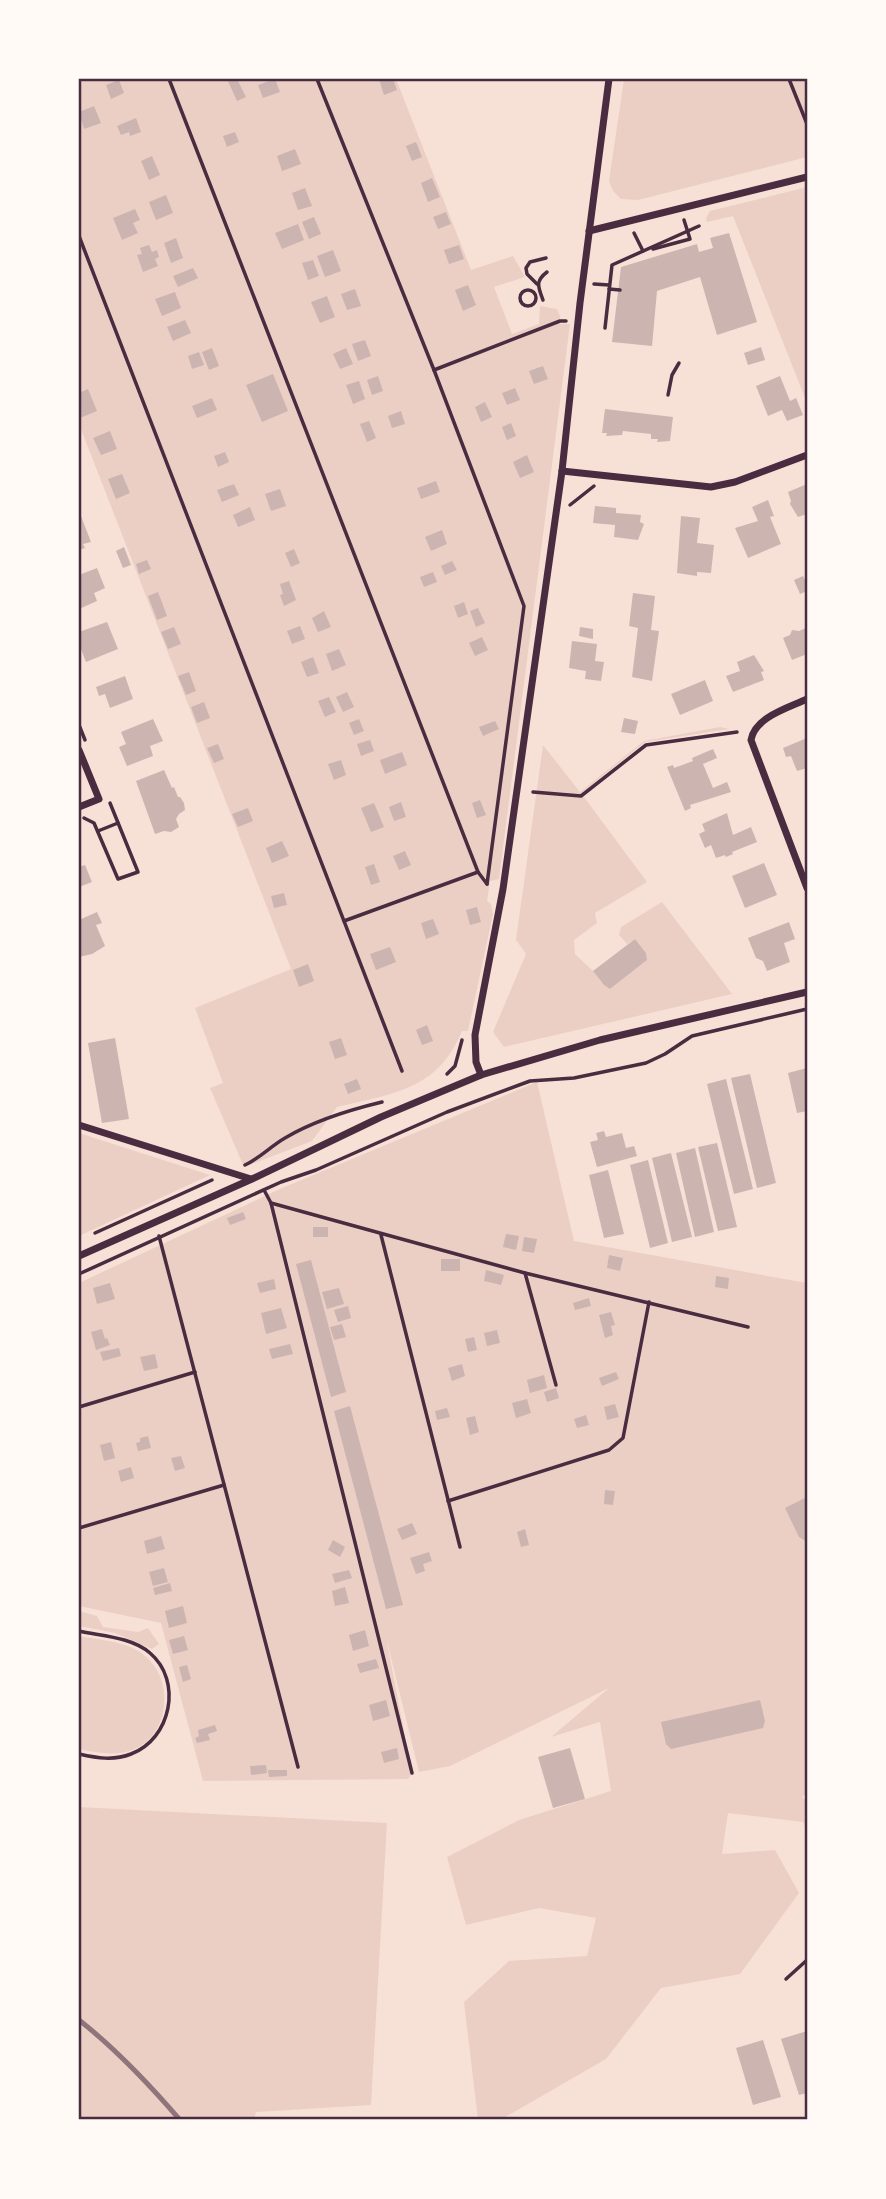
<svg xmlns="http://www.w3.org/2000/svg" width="886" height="2199" font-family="'Archivo Narrow',sans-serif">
	<rect width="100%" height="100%" fill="#f7e1d7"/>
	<g fill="#ebcfc5">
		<path d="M79 79H396L471 270 513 256 525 277 494 287 512 334 539 324 540 306 557 309 560 316 559 324H570L499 879 490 881 487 901 491 904 493 914 468 1031H462C438 1090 392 1094 337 1107L312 1141 244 1167 210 1088 223 1083 195 1008 291 969 79 424Z"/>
		<path d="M624 79H807V157L638 200 621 199 613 191 609 181Z"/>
		<path d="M807 187V403L733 216 707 222 706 218 710 211Z"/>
		<path d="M720 727 729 729 645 742 581 793 647 882 595 913 597 923 574 940 575 954 593 971 604 985 610 989 647 960 646 953 635 939 627 944 619 935 621 927 662 902 732 994 504 1047 493 1032 526 954 516 940 543 745 580 792 644 741Z"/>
		<path d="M537 1082 574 1241 807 1283V1793L802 1797 807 1801V1830L803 1822 728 1813 722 1854 775 1850 799 1893 740 1974 661 1988 606 2059 500 2120H478L464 2002 509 1961 587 1956 596 1918 539 1908 466 1925 447 1857 519 1820 611 1791 600 1722 551 1737 609 1688 450 1766 419 1772 386 1637 412 1773 408 1779 203 1781 161 1623 79 1606V1283L282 1188Z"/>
		<path d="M79 1133 210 1175 79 1236Z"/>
		<path d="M79 1611 97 1616 103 1627 138 1632 148 1628 159 1644 152 1649 115 1633 79 1626Z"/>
		<path d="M79 1636C100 1640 128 1641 145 1656 173 1678 171 1731 137 1748 119 1757 98 1753 79 1749Z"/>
		<path d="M79 1807 387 1823 371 2105 256 2112 254 2120H79Z"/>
	</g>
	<g fill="#ccb4b1">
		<path d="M227 79H237L246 97 237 101Z"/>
		<path d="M275 79 280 92 263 98 258 85Z"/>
		<path d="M379 79H393L397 90 384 95Z"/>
		<path d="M119 80 124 93 111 99 106 85Z"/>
		<path d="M94 106 101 123 84 129 79 112Z"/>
		<path d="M136 118 141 132 130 136 129 132 121 135 117 126Z"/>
		<path d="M235 132 239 142 227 147 223 136Z"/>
		<path d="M416 142 422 157 412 161 406 146Z"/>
		<path d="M295 149 301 164 282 171 277 156Z"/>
		<path d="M152 156 160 175 149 180 141 161Z"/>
		<path d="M432 178 440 197 428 202 421 183Z"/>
		<path d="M305 188 312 206 298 210 292 193Z"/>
		<path d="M166 195 173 213 156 220 149 202Z"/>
		<path d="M135 209 140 220 133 223 138 233 122 240 113 218Z"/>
		<path d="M446 212 451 224 438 229 433 217Z"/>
		<path d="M314 217 321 234 309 239 302 222Z"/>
		<path d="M298 224 304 240 282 249 275 233Z"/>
		<path d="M729 233 757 322 717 335 700 277 657 291 652 346 612 342 621 267 697 244 699 252 713 248 710 238Z"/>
		<path d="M176 238 183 258 171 263 164 243Z"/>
		<path d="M149 245 152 252 157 250 159 257 155 259 158 266 143 272 137 255 142 254 140 248Z"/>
		<path d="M459 245 464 259 449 264 444 250Z"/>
		<path d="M333 250 341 271 325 277 317 256Z"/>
		<path d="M313 260 319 276 308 280 302 263Z"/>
		<path d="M193 268 198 278 178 287 173 276Z"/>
		<path d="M468 285 476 305 463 311 455 290Z"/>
		<path d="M355 289 361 306 347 310 341 294Z"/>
		<path d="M175 292 181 308 162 316 155 299Z"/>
		<path d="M327 296 335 317 320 323 311 302Z"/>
		<path d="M185 320 191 333 173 341 167 327Z"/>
		<path d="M365 340 371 356 358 361 352 344Z"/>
		<path d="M761 347 765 360 748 365 744 353Z"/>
		<path d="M212 348 219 366 209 370 202 352Z"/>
		<path d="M346 348 353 364 340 369 333 354Z"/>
		<path d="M199 352 204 365 192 369 188 356Z"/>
		<path d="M543 366 548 379 534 384 529 371Z"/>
		<path d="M273 374 288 411 262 422 246 385Z"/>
		<path d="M378 376 383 391 372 395 367 380Z"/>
		<path d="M780 376 790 401 796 398 803 415 787 421 782 410 768 416 756 386Z"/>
		<path d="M359 381 365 399 353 404 346 385Z"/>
		<path d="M515 388 520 400 507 405 502 393Z"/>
		<path d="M88 389 97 411 80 418 79 393Z"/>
		<path d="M212 398 217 410 197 418 192 406Z"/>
		<path d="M485 402 492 417 481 422 475 407Z"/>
		<path d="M605 409 673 417 670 441 657 442 658 439H651V434L623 431 622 435 606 436 607 433H602Z"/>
		<path d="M401 411 405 424 392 428 388 416Z"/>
		<path d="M369 421 376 438 367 442 360 424Z"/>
		<path d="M511 423 516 436 507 440 502 427Z"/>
		<path d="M110 431 117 449 101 455 93 438Z"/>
		<path d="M225 452 229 462 218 467 214 456Z"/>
		<path d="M527 455 534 472 520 478 513 462Z"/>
		<path d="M122 474 130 493 116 499 108 479Z"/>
		<path d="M436 481 440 492 421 499 417 488Z"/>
		<path d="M234 484 239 495 222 502 217 490Z"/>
		<path d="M807 484V514L798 517 790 504 791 501 788 492Z"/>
		<path d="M280 489 286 506 271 511 265 494Z"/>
		<path d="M768 500 774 516 770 517 781 544 748 558 735 528 758 521 752 507Z"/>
		<path d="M595 506 616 508V513L641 515 640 522 644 524 638 540 614 537 615 525 593 523Z"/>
		<path d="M250 507 255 520 238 527 233 515Z"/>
		<path d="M81 516 91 542 83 544 85 548 79 550V517Z"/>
		<path d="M681 516 700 518 697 543 714 545 711 573 697 572V576L677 573Z"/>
		<path d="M442 530 447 544 431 551 425 537Z"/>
		<path d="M124 547 131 565 123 568 116 551Z"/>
		<path d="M294 549 300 563 291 567 285 553Z"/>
		<path d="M147 560 151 569 139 574 136 564Z"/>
		<path d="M452 561 457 570 445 575 441 566Z"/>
		<path d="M97 568 105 588 94 593 97 601 79 609V575Z"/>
		<path d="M433 572 437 582 424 587 420 577Z"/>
		<path d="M803 576 807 584V591L800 594 794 580Z"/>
		<path d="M289 581 296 600 284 606 280 595 283 594 280 584Z"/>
		<path d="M158 592 167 616 157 620 148 596Z"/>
		<path d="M633 593 655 596 651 630 659 631 652 681 632 677 638 628 629 626Z"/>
		<path d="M464 602 468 614 458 618 454 606Z"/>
		<path d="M478 608 485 623 476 627 470 611Z"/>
		<path d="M324 611 331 627 318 632 312 618Z"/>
		<path d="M107 622 118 649 86 662 79 644V632Z"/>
		<path d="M300 626 305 639 292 644 287 631Z"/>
		<path d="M174 627 181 644 168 649 161 632Z"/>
		<path d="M580 627 593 629V639L579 636Z"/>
		<path d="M806 628 807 654 792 660 783 638 790 635 792 630 799 631Z"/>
		<path d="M482 637 488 650 475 656 469 643Z"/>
		<path d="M572 641 597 644 595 661 604 662 601 681 585 679 586 671 569 668Z"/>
		<path d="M339 649 346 665 332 671 326 654Z"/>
		<path d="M754 655 764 671 761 672 764 680 733 692 726 676 740 671 737 662Z"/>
		<path d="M313 657 319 673 307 677 301 662Z"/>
		<path d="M189 672 196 691 186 695 178 676Z"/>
		<path d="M125 676 133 699 110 708 105 694 99 696 96 687Z"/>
		<path d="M705 680 713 701 680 715 671 694Z"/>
		<path d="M347 692 354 707 343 712 336 697Z"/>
		<path d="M329 697 336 712 325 717 318 701Z"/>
		<path d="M204 702 210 718 197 723 191 707Z"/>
		<path d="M624 718 638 721 635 734 621 732Z"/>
		<path d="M153 719 163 741 150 746 153 756 127 766 119 747 126 744 121 732Z"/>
		<path d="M359 719 364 731 354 735 349 723Z"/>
		<path d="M495 721 499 729 483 736 479 727Z"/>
		<path d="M807 738V768L797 771 791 756 786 757 783 748Z"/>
		<path d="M370 740 374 751 361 756 357 744Z"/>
		<path d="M218 744 224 759 214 763 207 748Z"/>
		<path d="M713 749 717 758 703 764 713 788 727 782 731 792 690 805 691 808 685 811 667 767 673 765 674 768 693 761 692 758Z"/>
		<path d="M402 752 407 765 385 774 380 760Z"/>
		<path d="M341 760 346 775 334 780 328 764Z"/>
		<path d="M164 770 172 788 174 787 178 797H180L184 803 185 810 179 814 176 819 179 827 171 832 164 831 155 834 136 781Z"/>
		<path d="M480 800 486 815 477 818 472 803Z"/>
		<path d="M401 802 406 817 394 821 389 807Z"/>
		<path d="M374 803 384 827 371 832 361 808Z"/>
		<path d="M248 808 253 821 238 827 232 814Z"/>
		<path d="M727 813 733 835 751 827 757 842 732 852 733 854 726 857 725 855 716 858 711 845 705 848 699 834 705 831 702 824Z"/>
		<path d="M282 841 289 856 272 863 266 848Z"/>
		<path d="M405 851 411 865 399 870 393 856Z"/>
		<path d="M764 863 777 895 745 908 732 876Z"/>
		<path d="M374 864 380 882 371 885 365 867Z"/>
		<path d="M85 865 92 882 79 887V867Z"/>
		<path d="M284 893 287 905 274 908 271 896Z"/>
		<path d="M477 907 481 922 470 925 466 910Z"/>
		<path d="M97 912 102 923 96 925 105 946 92 954 79 957V920Z"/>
		<path d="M433 919 439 934 426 939 421 923Z"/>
		<path d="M789 922 795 939 784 943 790 962 767 971 763 961 756 958 748 938Z"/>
		<path d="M635 939 646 953 647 960 610 989 604 985 593 971Z"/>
		<path d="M390 947 396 962 376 970 370 954Z"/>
		<path d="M308 964 314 981 299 987 293 970Z"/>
		<path d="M427 1025 433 1041 422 1045 416 1030Z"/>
		<path d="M115 1038 129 1119 102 1123 88 1043Z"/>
		<path d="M341 1038 347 1055 335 1059 329 1042Z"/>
		<path d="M807 1068V1111L797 1113 788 1073Z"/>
		<path d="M750 1074 776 1183 757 1188 731 1078Z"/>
		<path d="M357 1079 361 1089 348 1094 344 1084Z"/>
		<path d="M726 1079 753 1189 734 1194 707 1084Z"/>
		<path d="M604 1131 606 1137 622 1133 626 1148 634 1146 637 1156 597 1167 590 1142 598 1140 596 1133Z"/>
		<path d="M717 1143 737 1227 718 1231 698 1147Z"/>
		<path d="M695 1148 714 1232 695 1237 676 1153Z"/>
		<path d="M671 1153 692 1237 672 1242 652 1158Z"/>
		<path d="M648 1160 668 1243 650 1248 630 1165Z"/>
		<path d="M608 1170 624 1234 604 1238 589 1175Z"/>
		<path d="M243 1212 246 1219 230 1225 227 1218Z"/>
		<rect x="313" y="1227" width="15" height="10"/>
		<path d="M506 1234 519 1236 516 1250 503 1247Z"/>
		<path d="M524 1237 537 1239 534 1253 522 1251Z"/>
		<path d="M609 1255 623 1258 620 1271 607 1268Z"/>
		<rect x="441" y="1259" width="19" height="12"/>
		<path d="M311 1260 346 1392 331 1397 296 1264Z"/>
		<path d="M486 1270 504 1275 501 1285 484 1281Z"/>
		<path d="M716 1276 729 1278 728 1289 715 1287Z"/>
		<path d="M274 1279 276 1289 260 1293 257 1283Z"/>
		<path d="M110 1283 115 1299 97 1304 93 1288Z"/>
		<path d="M339 1288 344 1304 327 1309 322 1292Z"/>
		<path d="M589 1298 591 1306 575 1310 573 1303Z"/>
		<path d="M348 1306 351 1318 338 1322 334 1310Z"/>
		<path d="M281 1308 287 1328 266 1334 261 1313Z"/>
		<path d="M611 1312 615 1325 611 1326 613 1335 605 1338 599 1315Z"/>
		<path d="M342 1324 346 1337 334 1340 330 1327Z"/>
		<path d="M102 1329 105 1339 107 1338 110 1345 96 1350 91 1332Z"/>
		<path d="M497 1330 500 1343 487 1346 484 1333Z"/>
		<path d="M474 1337 477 1350 468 1352 465 1339Z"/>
		<path d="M290 1344 293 1354 272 1359 269 1349Z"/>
		<path d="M119 1348 121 1356 103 1361 100 1352Z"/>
		<path d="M155 1354 158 1368 144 1371 140 1357Z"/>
		<path d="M462 1364 465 1376 452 1381 448 1368Z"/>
		<path d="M616 1372 619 1379 602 1386 599 1378Z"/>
		<path d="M544 1375 547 1388 530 1393 527 1380Z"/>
		<path d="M556 1388 559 1398 547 1402 544 1392Z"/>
		<path d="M527 1399 531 1413 516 1418 512 1403Z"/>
		<path d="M615 1404 619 1417 607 1420 604 1407Z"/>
		<path d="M350 1406 403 1605 386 1609 334 1411Z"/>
		<path d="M447 1408 450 1417 437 1420 435 1411Z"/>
		<path d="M586 1415 589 1425 577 1428 574 1419Z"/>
		<path d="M475 1416 479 1432 470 1435 466 1418Z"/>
		<path d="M148 1436 151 1448 138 1451 136 1443 140 1442V1438Z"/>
		<path d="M111 1442 115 1458 104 1461 100 1445Z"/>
		<path d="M181 1456 185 1468 175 1471 171 1458Z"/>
		<path d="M131 1467 134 1478 121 1482 118 1471Z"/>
		<path d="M605 1490 615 1491 613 1505 604 1504Z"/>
		<path d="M807 1497V1542L799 1537 785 1508Z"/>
		<path d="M412 1523 417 1534 402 1540 397 1529Z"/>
		<path d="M525 1529 529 1545 521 1547 517 1532Z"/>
		<path d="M161 1536 165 1549 147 1554 144 1541Z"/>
		<path d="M333 1540 345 1547 340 1557 328 1550Z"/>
		<path d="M429 1552 432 1561 423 1564 425 1571 416 1574 410 1558Z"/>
		<path d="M164 1568 168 1582 153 1586 149 1572Z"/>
		<path d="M349 1570 352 1578 335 1583 332 1574Z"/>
		<path d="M170 1583 172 1591 155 1595 153 1588Z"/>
		<path d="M345 1587 349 1603 335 1606 332 1591Z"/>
		<path d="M183 1606 187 1623 169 1628 165 1611Z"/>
		<path d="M365 1630 369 1646 353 1651 349 1635Z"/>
		<path d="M184 1636 188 1650 173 1654 169 1640Z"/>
		<path d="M376 1659 379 1668 360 1673 357 1664Z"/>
		<path d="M187 1665 191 1679 183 1682 179 1667Z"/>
		<path d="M386 1700 390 1716 373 1721 369 1705Z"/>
		<path d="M760 1700 765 1721 763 1728 671 1749 666 1744 661 1722Z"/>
		<path d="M215 1725 217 1731 208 1734 210 1740 197 1743 195 1738 199 1736 198 1730Z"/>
		<path d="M397 1748 399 1759 384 1763 381 1752Z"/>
		<path d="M570 1748 585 1799 553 1808 538 1757Z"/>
		<path d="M266 1765 267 1773 251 1775 250 1766Z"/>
		<path d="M268 1770H287V1776L269 1777Z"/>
		<path d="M807 2031V2093L799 2095 781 2039Z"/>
		<path d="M763 2040 781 2097 753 2105 736 2048Z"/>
	</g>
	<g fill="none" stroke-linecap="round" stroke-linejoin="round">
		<g stroke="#4a2c40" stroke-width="3.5">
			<path d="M169 79 478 872 344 921"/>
			<path d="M317 79 434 370 524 606 487 884"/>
			<path d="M789 79 807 124"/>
			<path d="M634 233 643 251"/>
			<path d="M79 236 402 1071"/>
			<path d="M653 249 690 239 684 220"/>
			<path d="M537 284 527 274 526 268 530 262 546 258"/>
			<path d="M594 284 609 285"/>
			<path d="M609 289 620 290"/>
			<circle cx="528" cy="298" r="8"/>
			<path d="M543 300C538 287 535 281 547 272"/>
			<path d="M605 328 612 265 699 226"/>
			<path d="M434 370 560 321H566"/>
			<path d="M668 395 672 375 679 363"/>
			<path d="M570 505 594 486"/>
			<path d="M79 725 85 740"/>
			<path d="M533 792 581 796 646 745 737 732"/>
			<path d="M84 818 94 823 118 879 138 872 110 803"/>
			<path d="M98 831 118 823"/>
			<path d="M478 872 487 884"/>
			<path d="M447 1074 455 1066 462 1040"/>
			<path d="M245 1165C260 1158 271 1146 285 1138 315 1120 349 1110 382 1102"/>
			<path d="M264 1190 271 1203 412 1773"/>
			<path d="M271 1203 525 1273 748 1327"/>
			<path d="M95 1233 212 1180"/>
			<path d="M381 1235 460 1547"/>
			<path d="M159 1236 298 1767"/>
			<path d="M525 1273 556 1385"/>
			<path d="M79 1274 281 1182 316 1170 447 1112 530 1081 574 1078 646 1063 665 1054 692 1036 807 1009"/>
			<path d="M79 1407 195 1372"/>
			<path d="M448 1501 609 1450 623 1438 649 1302"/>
			<path d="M79 1528 224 1485"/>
			<path d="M79 1631C101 1636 132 1637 150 1653 183 1681 171 1739 131 1754 113 1761 97 1758 79 1754"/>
			<path d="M786 1979 807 1960"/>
		</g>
		<g stroke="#4a2c40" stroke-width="7">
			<path d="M589 231 807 177"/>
			<path d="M562 471 711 487 735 482 807 455"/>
			<path d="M807 699C788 708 755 717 751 740L807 888"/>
			<path d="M79 750 99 799 79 807"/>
			<path d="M481 1075 476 1062 475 1035 503 889 562 471 580 303 609 79"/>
			<path d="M79 1125 251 1179"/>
			<path d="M79 1256 252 1179 381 1117 481 1075 600 1040 807 992"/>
		</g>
		<path stroke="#8f747c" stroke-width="5" d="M79 2020C116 2049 149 2084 180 2120"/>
	</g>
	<rect width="886" height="2199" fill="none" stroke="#fffaf5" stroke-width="161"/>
	<rect x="80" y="80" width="726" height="2038" fill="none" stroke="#4a2c40" stroke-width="2.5"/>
</svg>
